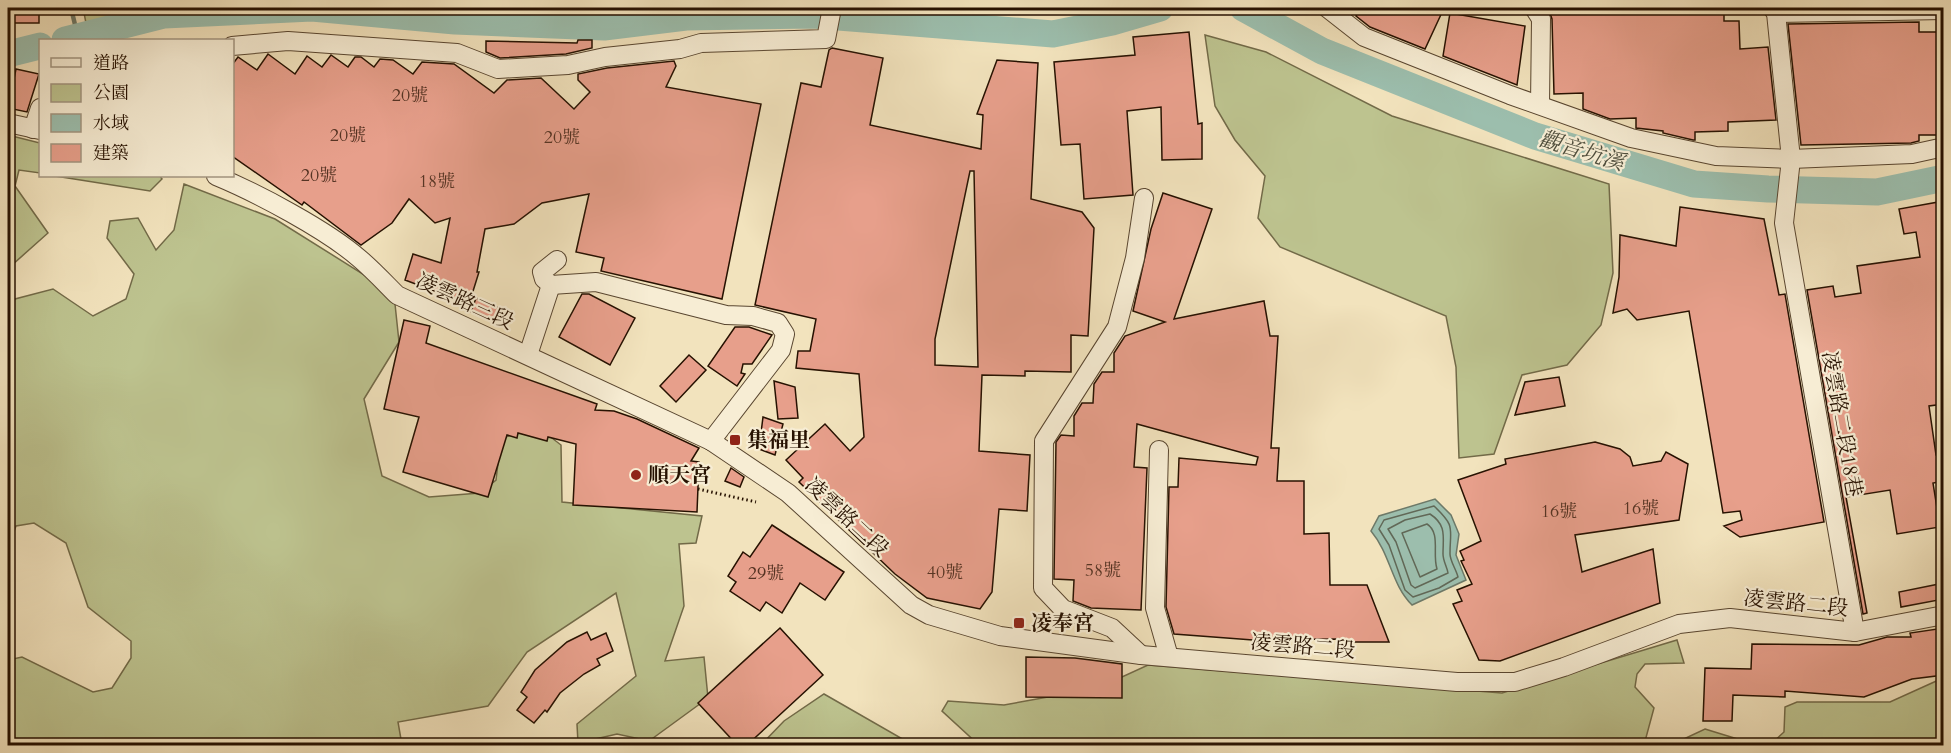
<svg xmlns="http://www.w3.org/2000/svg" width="1951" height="753" font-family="Cardo,'Noto Serif TC',serif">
	<rect width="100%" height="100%" fill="#f2e3bd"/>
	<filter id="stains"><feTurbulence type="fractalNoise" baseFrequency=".00333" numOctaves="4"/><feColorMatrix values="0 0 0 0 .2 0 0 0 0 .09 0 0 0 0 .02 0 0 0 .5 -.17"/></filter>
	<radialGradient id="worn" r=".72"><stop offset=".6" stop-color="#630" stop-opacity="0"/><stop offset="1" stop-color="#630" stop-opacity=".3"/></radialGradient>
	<g fill="#bdc38f" stroke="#726a48" stroke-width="1.5">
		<path d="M83 8H158L86 23Z"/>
		<path d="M1205 35 1266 52 1392 116 1609 184 1613 273 1601 325 1567 365 1522 375 1494 454 1459 458 1456 367 1446 316 1280 247 1258 218 1265 176 1235 140 1215 106Z"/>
		<path d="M8 135 40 143V173L19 170 15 186 48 233 12 265 8 263Z"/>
		<path d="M55 176H160L162 179 150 191Z"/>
		<path d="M184 184 275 219 374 281 395 304 399 342 364 399 382 476 429 497 480 493 496 480 501 438 539 428 561 445 562 502 702 516 696 543 679 544 684 606 665 661 704 657 708 698 649 741 617 734 578 743 577 724 636 676 616 593 527 652 488 706 398 722 402 745H8V660L22 657 93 692 112 688 131 658V641L88 607 66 543 34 523 16 526 8 548V309L15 299 53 289 93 316 126 299 134 274 107 238 110 221 138 218 156 250 174 230Z"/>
		<path d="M1677 640 1684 663 1645 664 1637 674 1635 687 1654 708 1644 745 980 746 942 711 948 701 1004 705 1098 688 1148 665 1502 693Z"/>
		<path d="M1943 678V745H1770L1784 732 1785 707 1797 702H1890Z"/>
		<path d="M824 694 913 745H761L784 721Z"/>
		<path d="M1705 729 1757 745H1671Z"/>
	</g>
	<path fill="#9cbead" stroke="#6d7968" stroke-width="1.5" d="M1435 499 1451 515 1459 534 1456 555 1466 580 1412 605C1391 584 1391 555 1371 531L1379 516Z"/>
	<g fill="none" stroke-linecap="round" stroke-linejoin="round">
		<g stroke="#616857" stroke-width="1.5">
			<path d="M1434 506C1456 527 1450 527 1450 554 1450 561 1456 569 1458 577L1439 588 1413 597 1405 590 1389 545 1379 529 1384 520Z"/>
			<path d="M1430 514C1447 525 1443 537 1443 554 1443 561 1447 567 1448 573L1415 588 1411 585 1396 542 1388 529 1405 520Z"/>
			<path d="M1427 524C1441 533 1432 554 1437 569L1420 577 1402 533Z"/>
		</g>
		<path stroke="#6d7968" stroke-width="4.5" d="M71 8 78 37"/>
		<g stroke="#9cbead" stroke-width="27">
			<path d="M1243 8 1322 51 1535 136 1694 184 1768 189 1877 192 1944 178"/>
			<path d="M65 40 164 15 312 8 455 21 604 27 686 17 813 15 1053 34 1112 22 1160 8"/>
			<path d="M8 54 40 46"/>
		</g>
	</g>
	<g fill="#e79f8b" stroke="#261101" stroke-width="1.5" fill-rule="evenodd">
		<rect x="8" y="8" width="31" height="15"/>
		<path d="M1359 8H1444L1425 49 1370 27 1356 16Z"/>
		<path d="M1548 8H1724V21H1739L1740 49 1768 47 1776 120 1728 122V131L1695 132V140H1693L1663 133V131L1636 128V118L1610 119 1583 109V93L1554 94 1552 19Z"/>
		<path d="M1450 13 1525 26 1517 85 1443 56Z"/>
		<path d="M1919 22V32H1944V135H1919V141L1911 143 1801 145 1788 24Z"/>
		<path d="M1189 32 1198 124 1202 123V159L1162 160 1161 107 1127 111 1133 195 1084 199 1080 144 1061 145 1054 62 1135 55 1133 37Z"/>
		<path d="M578 40H592V48L566 54 500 58 486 52V41L577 43Z"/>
		<path d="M832 48 883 58 870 125 981 149 983 115 977 114 997 60 1038 63 1031 199 1082 212 1094 228 1088 336 1071 335V372L1025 371V376L982 375 979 451 1030 455 1027 511 999 509 992 592 980 609 927 598 895 574 799 482 803 478 786 460 825 424 850 451 864 437 859 374 796 368 798 351H810L816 319 755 305 801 83 821 87 829 50ZM970 171H974L978 367 935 365V339Z"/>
		<path d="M268 54 295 74 307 56 322 67 331 55 348 67 355 57H361L374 67 380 59 393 60 413 74 422 62 454 64 494 93 507 80 541 78 574 109 590 92 578 80V74L607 68 674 61 676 66 666 87 761 104 722 299 601 271 604 258 576 252 589 194 542 203 514 224 485 229 477 272H479L469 304 405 280 413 254 441 263 450 218 435 223 409 199 392 223 361 245 304 202 302 205 232 156V65L238 57 257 70Z"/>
		<path d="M16 69 39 74 27 112 8 108Z"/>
		<path d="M1163 193 1212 209 1174 319 1264 301 1270 336H1278L1271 448H1279L1277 481H1304V534L1329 533 1330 585H1367L1389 642H1340V639L1253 640 1174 634 1166 607 1169 487H1178L1179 458 1256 465 1258 457 1137 424 1134 467 1147 468 1141 610 1091 608 1073 601 1074 580 1054 579 1056 442 1061 435 1074 436V416L1082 403H1093L1094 384 1102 372H1114V353L1125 336 1165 322 1133 311 1151 229Z"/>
		<path d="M1944 201V404L1929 406 1936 455 1944 454V481L1933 483 1940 527 1897 534 1890 490 1846 497 1867 613 1863 614 1807 290 1833 286 1835 297 1861 293 1857 266 1920 257 1916 232 1904 234 1899 209Z"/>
		<path d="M1680 207 1764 219 1779 295 1785 294 1824 522 1740 537 1724 526 1742 520 1740 511 1723 513 1689 311 1637 320 1627 309 1613 313 1619 277 1620 235 1676 246Z"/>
		<path d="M582 294H589L635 318 610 365 559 337Z"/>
		<path d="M476 298 501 309 495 322 471 312Z"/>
		<path d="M404 320 430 326 426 343 597 404 595 410 614 411 637 419 699 448 691 461 699 462 697 512 573 505 576 444 548 437 547 441 518 433 517 438 507 435 488 497 403 472 419 417 384 409Z"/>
		<path d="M735 327H749L772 335 752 364H743L741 373 745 374 737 386 708 366Z"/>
		<path d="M689 355 706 370 676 402 660 386Z"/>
		<path d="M1559 377 1565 406 1515 415 1525 382Z"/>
		<path d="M774 381 795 387 798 418 778 419Z"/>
		<path d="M763 417 783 424 775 455 759 449Z"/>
		<path d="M1595 442 1620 449 1630 457 1633 466 1661 461 1666 452 1688 464 1679 520 1575 535 1582 572 1653 549 1660 603 1500 661 1479 660 1453 604 1462 601 1457 590 1472 584 1461 561 1464 560 1460 551 1481 541 1458 480 1506 464 1505 459Z"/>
		<path d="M731 468 744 477 740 487 725 481Z"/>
		<path d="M772 525 844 572 825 600 800 583 782 613 766 602 760 611 730 591 736 582 728 576 743 552 750 557Z"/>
		<path d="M1944 583V599L1901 607 1899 592Z"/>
		<path d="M780 628 823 675 746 746H738L698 703Z"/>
		<path d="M1944 628V675L1912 679 1864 697 1785 691V697L1733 695 1732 721H1703L1705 668 1751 669 1752 644 1859 645 1887 637H1911L1910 633Z"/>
		<path d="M587 632 591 640 606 633 613 651 597 659 600 665 584 674 560 693 547 712 545 710 534 723 517 710 527 697 521 692 535 670 567 642Z"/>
		<path d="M1026 657 1075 658 1122 664V698L1026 697Z"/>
	</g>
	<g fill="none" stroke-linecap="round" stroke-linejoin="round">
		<g stroke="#594630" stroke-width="20">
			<g id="minor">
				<path d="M1327 8 1364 37 1510 95 1631 138 1716 156 1791 159 1912 154 1944 147"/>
				<path d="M1534 8 1541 19 1540 105"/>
				<path d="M1772 8 1776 13 1791 159 1784 223 1855 632"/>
				<path d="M1776 13 1944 10"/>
				<path d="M232 46 288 41 457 53 498 69 568 65 605 57 680 49 701 43 826 39 832 8"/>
				<path d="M8 123 40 130"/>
				<path d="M33 129 40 108"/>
				<path d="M216 176C257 193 327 230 360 259 373 270 385 283 397 295L711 441 788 493 911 605 929 615 1000 636 1141 655 1457 682H1515L1564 667 1679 624 1730 618 1855 632 1944 615"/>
				<path d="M551 285 596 282 726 315 753 316 778 323 785 334 781 350 711 441"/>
				<path d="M528 355 551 285 544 279 542 272 557 260"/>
				<path d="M1159 450 1155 608 1169 657"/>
				<path d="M1141 655 1112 628 1063 609 1043 588 1044 441 1117 327 1135 258 1144 198"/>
			</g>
		</g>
		<path stroke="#261101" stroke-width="3" stroke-dasharray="1.5 3" stroke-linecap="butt" d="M698 489 756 502"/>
		<use href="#minor" stroke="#f7edd4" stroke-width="18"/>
	</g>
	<g fill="#8f2418" stroke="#f7edd4" stroke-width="2">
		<rect x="729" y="434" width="12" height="12" rx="3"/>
		<circle cx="636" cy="475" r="6"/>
		<rect x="1013" y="617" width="12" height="12" rx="3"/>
	</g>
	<g text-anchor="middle" stroke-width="4.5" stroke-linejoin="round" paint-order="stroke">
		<g font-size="18" fill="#563424">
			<text x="410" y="101">20號</text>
			<text x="348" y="141">20號</text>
			<text x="562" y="143">20號</text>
			<text x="319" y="181">20號</text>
			<text x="437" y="187">18號</text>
			<text x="1641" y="514">16號</text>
			<text x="1559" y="517">16號</text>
			<text x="1103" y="576">58號</text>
			<text x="945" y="578">40號</text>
			<text x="766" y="579">29號</text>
		</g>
		<g font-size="21" fill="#261101" stroke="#f7edd4">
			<text transform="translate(465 301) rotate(25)" y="7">凌雲路三段</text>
			<text transform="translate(1842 424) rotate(80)" y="7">凌雲路二段18巷</text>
			<text transform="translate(847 517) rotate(43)" y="7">凌雲路二段</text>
			<text transform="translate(1796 603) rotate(6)" y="7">凌雲路二段</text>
			<text transform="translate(1303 646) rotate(5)" y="7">凌雲路二段</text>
		</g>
		<g font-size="21" font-weight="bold" fill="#261101" stroke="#f7edd4" text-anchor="start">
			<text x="747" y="447">集福里</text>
			<text x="648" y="482">順天宮</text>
			<text x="1031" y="630">凌奉宮</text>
		</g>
		<g font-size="22" font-style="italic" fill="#4f4e3d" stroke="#f7edd4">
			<text transform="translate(1582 150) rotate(17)" y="8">觀音坑溪</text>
		</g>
	</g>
	<rect width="1951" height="753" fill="none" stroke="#f2e3bd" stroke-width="30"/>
	<rect x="9" y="9" width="1933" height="735" fill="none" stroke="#261101" stroke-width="3"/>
	<rect x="15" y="15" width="1921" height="723" fill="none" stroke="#261101" stroke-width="1.5"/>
	<rect x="39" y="39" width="195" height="138" fill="#f7edd4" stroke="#a39580" stroke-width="1.5"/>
	<rect x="51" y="58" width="30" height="9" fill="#f7edd4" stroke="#a39580" stroke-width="1.5"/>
	<text x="93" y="69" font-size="18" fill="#261101">道路</text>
	<rect x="51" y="84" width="30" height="18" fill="#bdc38f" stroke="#a39580" stroke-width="1.5"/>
	<text x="93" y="99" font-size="18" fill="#261101">公園</text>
	<rect x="51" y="114" width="30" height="18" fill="#9cbead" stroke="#a39580" stroke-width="1.5"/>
	<text x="93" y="129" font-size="18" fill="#261101">水域</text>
	<rect x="51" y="144" width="30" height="18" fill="#e79f8b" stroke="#a39580" stroke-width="1.5"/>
	<text x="93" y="159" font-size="18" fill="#261101">建築</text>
	<rect width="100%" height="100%" filter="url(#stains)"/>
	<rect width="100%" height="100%" fill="url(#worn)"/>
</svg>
